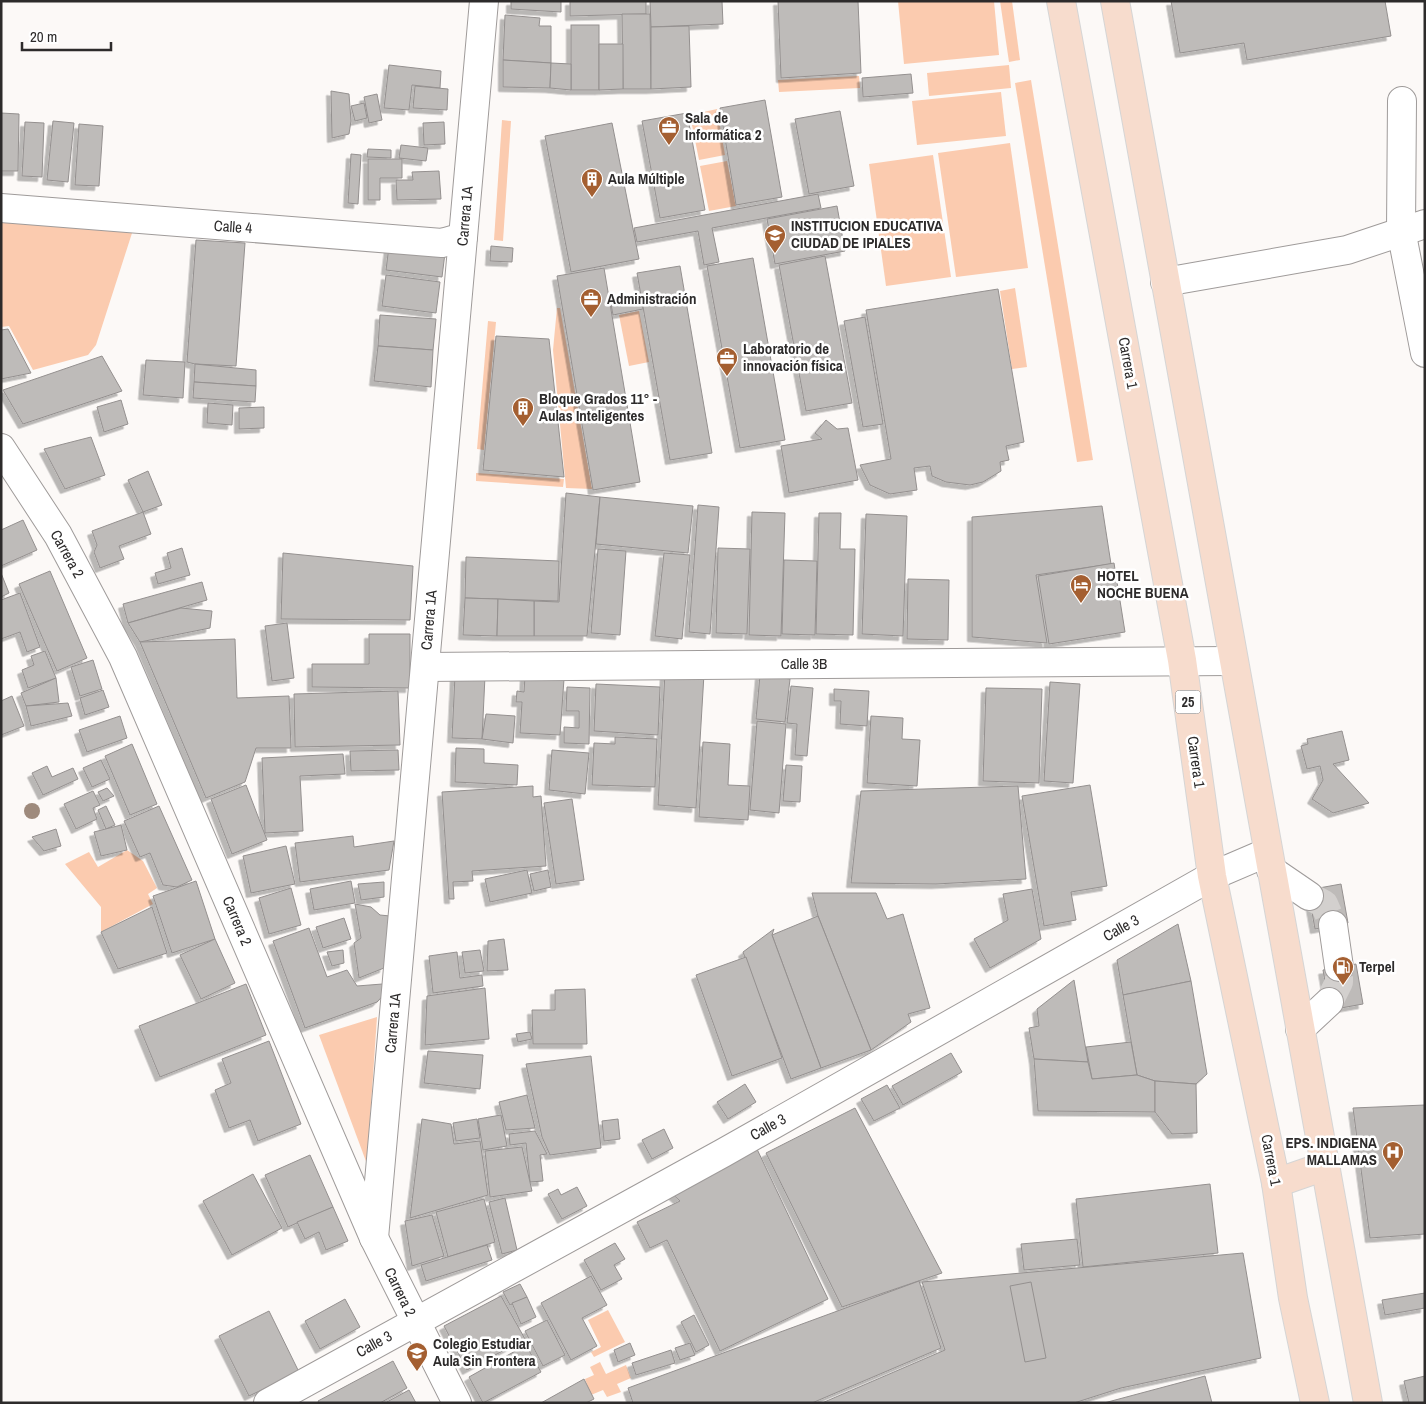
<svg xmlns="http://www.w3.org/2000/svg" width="1426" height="1404" font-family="'Archivo Narrow',sans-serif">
	<defs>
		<filter id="shadow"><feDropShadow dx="-4.5" dy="4.5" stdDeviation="0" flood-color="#0004"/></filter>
	</defs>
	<rect width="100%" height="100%" fill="#fcf9f7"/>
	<g fill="#fbcbaf">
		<path d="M898 1H994L999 55 904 64Z"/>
		<path d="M1000 1H1012L1020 60 1009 62Z"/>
		<path d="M1009 65 1011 88 929 96 927 73Z"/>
		<path d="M859 76 860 88 779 92 778 80Z"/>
		<path d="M1031 80 1093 460 1077 462 1015 83Z"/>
		<path d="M1001 92 1006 136 917 145 912 101Z"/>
		<path d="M717 109 725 155 699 160 690 115Z"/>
		<path d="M502 120 511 121 503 241 494 240Z"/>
		<path d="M1010 143 1028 268 956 277 938 153Z"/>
		<path d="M933 155 951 277 886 286 869 164Z"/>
		<path d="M727 161 736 206 709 211 700 166Z"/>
		<path d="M1 221 133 230 96 345 88 355 33 370 9 326 1 327Z"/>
		<path d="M1015 288 1027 367 1012 369 1000 291Z"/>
		<path d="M560 308 592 489 566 488 553 350 557 308Z"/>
		<path d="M639 311 649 362 629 366 619 315Z"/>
		<path d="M488 321 496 322 484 450 477 449Z"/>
		<path d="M476 473 564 479 563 487 476 481Z"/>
		<path d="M127 850 143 861 157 888 148 894 153 904 101 932V907L65 864 89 852 98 867Z"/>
		<path d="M377 1017 367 1164 319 1035Z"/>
		<path d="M608 1310 625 1342 594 1357 591 1352 601 1347 588 1320Z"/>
		<path d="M600 1362 606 1374 626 1365 631 1378 617 1384 621 1392 607 1397 603 1390 591 1395 585 1379 594 1375 590 1367Z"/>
	</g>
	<g fill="#bebbb9" stroke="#94908f" filter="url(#shadow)">
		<path d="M511 1H561V12L511 9Z"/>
		<path d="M570 1H646V14L570 16Z"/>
		<path d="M650 1H722L723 24 651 27Z"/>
		<path d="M778 1H858L861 73 781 78Z"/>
		<path d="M1171 1H1385L1391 36 1247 60 1244 43 1180 53Z"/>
		<path d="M622 14H650L651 89H623Z"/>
		<path d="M505 15 540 18 539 26H551V63L503 60Z"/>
		<rect x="571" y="25" width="28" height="65"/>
		<path d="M689 26 691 87 651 89V27Z"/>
		<path d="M599 44H623V89L599 90Z"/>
		<path d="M503 60 551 63 550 88 503 87Z"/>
		<path d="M551 63 571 64V90L550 88Z"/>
		<path d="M389 65 441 71 440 88 412 85 409 110 384 108Z"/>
		<path d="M911 74 913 93 863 97 862 78Z"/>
		<path d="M415 86 448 89 447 110 413 108Z"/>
		<path d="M331 91 349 94 351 121 349 134 332 138Z"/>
		<path d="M377 94 382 120 369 123 364 97Z"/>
		<path d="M765 100 782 197 736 205 720 108Z"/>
		<path d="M364 103 367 118 355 121 351 106Z"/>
		<path d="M840 111 854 186 809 194 795 119Z"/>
		<path d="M1 113 19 114 18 171H1Z"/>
		<path d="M687 113 705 210 660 218 642 121Z"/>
		<path d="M53 121 74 123 68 182 47 180Z"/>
		<path d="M25 122 44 123 42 177 22 176Z"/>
		<path d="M444 122 445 144 424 145 423 123Z"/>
		<path d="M612 123 639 259 571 272 545 136Z"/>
		<path d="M79 124 103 126 99 186 75 185Z"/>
		<path d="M401 145 428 148 426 161 399 158Z"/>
		<path d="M368 149 391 150V158L367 157Z"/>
		<path d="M351 154 361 155 358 204 348 203Z"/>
		<path d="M368 159H402V178H380V200H368Z"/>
		<path d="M439 171 441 199 397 200 396 180H413L412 172Z"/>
		<path d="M818 194 821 208 712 228 719 262 704 265 698 231 637 242 634 228Z"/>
		<path d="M837 206 845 251 775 264 767 219Z"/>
		<path d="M196 240 245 243 236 366 195 364 187 362Z"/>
		<path d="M389 246 445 253 442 277 386 270Z"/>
		<path d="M491 246 513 248 512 262 490 261Z"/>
		<path d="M825 256 852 403 806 411 779 265Z"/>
		<path d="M753 258 785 440 740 448 707 266Z"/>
		<path d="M680 266 712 453 670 460 637 273Z"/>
		<path d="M604 268 640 482 593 490 557 276Z"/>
		<path d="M386 275 440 282 436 313 382 306Z"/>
		<path d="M998 289 1024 442 1006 446 1009 460 1000 462 1001 471 983 482 970 485 946 482 932 476 930 466 914 468 917 490 890 494 870 485 860 465 891 459 866 310Z"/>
		<path d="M640 294 643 309 613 315 610 299Z"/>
		<path d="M380 315 436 319 433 350 378 346Z"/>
		<path d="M865 317 883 424 863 427 844 321Z"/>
		<path d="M8 329 31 373 1 379V330Z"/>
		<path d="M496 336 549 339 564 477 483 470Z"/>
		<path d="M378 346 433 350 431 387 374 381Z"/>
		<path d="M102 356 122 391 23 424 3 390Z"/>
		<path d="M146 360 185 362 183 398 143 395Z"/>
		<path d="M195 364 256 370V386L194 382Z"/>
		<path d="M194 382 256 386 255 402 193 398Z"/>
		<path d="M121 400 128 424 104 432 97 407Z"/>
		<path d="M208 403 233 405 232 425 207 423Z"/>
		<path d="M264 407V428L239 429V408Z"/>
		<path d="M826 420 837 429 848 428 858 480 789 493 781 446 822 439 815 433Z"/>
		<path d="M91 437 105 475 65 489 44 449Z"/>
		<path d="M148 471 162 505 143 512 128 480Z"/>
		<path d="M566 493 600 497 587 636H534V601L559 602Z"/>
		<path d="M600 497 693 506 688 553 596 544Z"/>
		<path d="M698 505 719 507 710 634 689 632Z"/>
		<path d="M1102 506 1111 564 1036 575 1047 643 972 637V517Z"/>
		<path d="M143 512 151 534 119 546 124 559 100 568 94 552 97 545 92 531Z"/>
		<path d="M752 512 785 513 781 636 749 635Z"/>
		<path d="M819 513H841L840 549H855L853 635 816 634Z"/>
		<path d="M866 514 907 516 903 636 862 634Z"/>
		<path d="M23 520 37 550 1 566V530Z"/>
		<path d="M182 548 190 575 158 584 155 573 171 568 167 553Z"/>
		<path d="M718 548 750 549 747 634 716 633Z"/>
		<path d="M598 549 626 551 620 635 591 633Z"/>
		<path d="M283 553 413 566 410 620 281 619Z"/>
		<path d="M664 553 690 555 682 639 655 636Z"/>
		<path d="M466 557 559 561 558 601 465 598Z"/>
		<path d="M784 560 817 561 815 635 782 634Z"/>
		<path d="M1114 563 1125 632 1049 644 1038 576Z"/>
		<path d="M50 571 87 658 57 671 19 584Z"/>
		<path d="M1 573 9 593 1 597Z"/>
		<path d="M908 579 949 580 948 640 907 639Z"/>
		<path d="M202 582 207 600 128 623 123 604Z"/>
		<path d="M20 593 40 647 27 652 20 632 1 639V600Z"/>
		<path d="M465 598 498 599 497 636 463 635Z"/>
		<path d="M498 599 534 601V636H497Z"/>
		<path d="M181 608 212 611 210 628 140 642 128 623Z"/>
		<path d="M287 623 294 678 272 681 265 626Z"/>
		<path d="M369 634H410V688L312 687V664H369Z"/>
		<path d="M235 639 237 698 289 696 291 748H256L245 782 206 798 140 642Z"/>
		<path d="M45 651 56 678 28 688 22 670 34 665 31 656Z"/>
		<path d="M93 660 102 689 80 696 71 667Z"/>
		<path d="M665 672 704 674 696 808 658 805Z"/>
		<path d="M455 675 485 676 482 739 452 738Z"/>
		<path d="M760 675 790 679 785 722 756 719Z"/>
		<path d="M525 676 564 679 560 735 520 733 522 702H516L517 691 524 692Z"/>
		<path d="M56 678 59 702 26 706 21 693Z"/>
		<path d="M1050 682 1080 684 1073 783 1044 781Z"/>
		<path d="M596 684 660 687 658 735 594 731Z"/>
		<path d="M791 686 813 688 807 756 795 755 797 724 787 723Z"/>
		<path d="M567 687 590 688 589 744 564 743V727L579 728V711H566Z"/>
		<path d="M986 688 1042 689 1039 783 983 781Z"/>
		<path d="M834 689 869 691 867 726 840 724 841 701H834Z"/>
		<path d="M103 690 109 707 85 715 80 698Z"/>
		<path d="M398 691 400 745 295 747 294 694Z"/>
		<path d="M12 696 24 726 1 735V701Z"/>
		<path d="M68 703 72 716 31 726 26 706Z"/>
		<path d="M486 714 515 716 513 743 482 739Z"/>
		<path d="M120 716 127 738 87 752 79 730Z"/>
		<path d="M871 716 903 718 902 739 920 740 917 786 867 783Z"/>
		<path d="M757 721 786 724 779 813 750 810Z"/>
		<path d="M1342 731 1349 760 1333 764 1369 803 1333 813 1312 799 1323 780 1320 766 1307 769 1301 746 1308 744 1307 739Z"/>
		<path d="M615 737 657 739 655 787 592 785 594 743 615 744Z"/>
		<path d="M703 742 730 744 728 785 750 786 748 820 699 817Z"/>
		<path d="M132 744 157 804 130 815 105 756Z"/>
		<path d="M456 748 484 749V763L518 765 517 785 455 782Z"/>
		<path d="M398 750 399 770 351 771 350 751Z"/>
		<path d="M552 750 589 753 585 794 549 790Z"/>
		<path d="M343 754 345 774 300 776 303 831 265 833 262 758Z"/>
		<path d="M101 760 110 779 92 787 83 768Z"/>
		<path d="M786 765 802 766 800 802 783 801Z"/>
		<path d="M47 766 52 777 73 768 78 779 43 795 32 773Z"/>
		<path d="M246 785 267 840 232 854 211 799Z"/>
		<path d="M1090 785 1107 886 1071 892 1076 920 1044 926 1022 796Z"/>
		<path d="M533 786V797L541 796 546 866 472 871 473 881 453 882 454 899H449L442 792Z"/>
		<path d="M1018 786 1026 879 936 884 851 883 861 791Z"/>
		<path d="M107 788 114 796 103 801 98 792Z"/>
		<path d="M93 791 100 805 93 808 97 819 76 829 64 804Z"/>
		<path d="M572 799 584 880 556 884 544 803Z"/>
		<path d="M106 806 115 825 106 829 98 810Z"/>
		<path d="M159 806 192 880 177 887 163 885 150 853 140 857 124 821Z"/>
		<path d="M121 825 127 850 101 856 94 832Z"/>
		<path d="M56 829 61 846 44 851 32 837Z"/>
		<path d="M353 836 354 847 394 841 389 870 300 882 295 843Z"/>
		<path d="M286 846 295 884 251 893 243 856Z"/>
		<path d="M527 870 532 893 490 902 485 879Z"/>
		<path d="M548 870 551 887 534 891 530 874Z"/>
		<path d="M196 881 215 939 172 953 153 896Z"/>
		<path d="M351 881 355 903 314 910 310 889Z"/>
		<path d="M384 882V897L361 900 358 884Z"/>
		<path d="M1341 884 1348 923 1315 929 1308 890Z"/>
		<path d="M291 888 301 925 269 934 259 898Z"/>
		<path d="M1032 889 1041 939 990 968 974 939 1008 920 1003 894Z"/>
		<path d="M812 893H876L887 919 903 914 930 1008 908 1014 911 1022 871 1050 818 916Z"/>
		<path d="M355 904 371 907 380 915 390 916 384 968 359 978 354 943 361 938Z"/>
		<path d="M152 907 167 953 118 969 101 932Z"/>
		<path d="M818 916 871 1050 821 1068 772 935Z"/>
		<path d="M344 918 351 939 323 948 316 927Z"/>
		<path d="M1178 924 1191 981 1123 995 1117 960Z"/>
		<path d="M309 928 327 977 347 970 357 986 395 983 377 1002 305 1028 273 941Z"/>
		<path d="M774 929 772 935 821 1068 791 1079 743 952Z"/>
		<path d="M215 939 235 983 201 999 180 955Z"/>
		<path d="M504 939 508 970 487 971 488 941Z"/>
		<path d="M343 950 344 963 332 966 327 952Z"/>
		<path d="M480 950 484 971 465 973 462 952Z"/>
		<path d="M457 952 460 978 482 975 483 986 433 993 429 956Z"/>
		<path d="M746 957 782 1058 732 1076 696 975Z"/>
		<path d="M1356 964 1363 1004 1330 1010 1323 970Z"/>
		<path d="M1074 980 1088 1062 1034 1059 1029 1028 1039 1026 1037 1009Z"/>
		<path d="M1191 981 1207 1074 1196 1084 1155 1081 1137 1075 1123 995Z"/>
		<path d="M246 984 266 1035 160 1077 139 1026Z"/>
		<path d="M485 988 489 1039 425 1045 427 996Z"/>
		<path d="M585 989 587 1044H533L532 1010H555V990Z"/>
		<path d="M530 1032 532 1039 518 1042 516 1034Z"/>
		<path d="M269 1041 301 1124 258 1141 250 1120 229 1128 215 1090 231 1083 222 1059Z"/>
		<path d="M1131 1042 1137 1075 1092 1079 1086 1047Z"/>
		<path d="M428 1051 483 1055 480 1089 424 1083Z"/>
		<path d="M951 1053 962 1072 903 1105 892 1086Z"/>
		<path d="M591 1056 601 1148 550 1155 542 1137 526 1064Z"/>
		<path d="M1034 1059 1088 1062 1092 1079 1137 1075 1155 1081V1112L1038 1111Z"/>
		<path d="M1155 1081 1196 1084 1197 1133 1172 1134 1155 1112Z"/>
		<path d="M745 1084 756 1102 728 1119 717 1102Z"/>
		<path d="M887 1085 900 1108 874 1121 861 1099Z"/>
		<path d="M527 1095 535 1128 506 1130 499 1102Z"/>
		<path d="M1425 1105V1234L1370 1238 1353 1108Z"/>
		<path d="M855 1108 942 1273 842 1307 766 1153Z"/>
		<path d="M501 1115 507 1146 483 1150 478 1119Z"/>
		<path d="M422 1119 451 1124 454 1144 480 1141 488 1195 410 1218Z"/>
		<path d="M477 1119 480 1138 456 1141 453 1123Z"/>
		<path d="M618 1119 620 1139 604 1141 602 1121Z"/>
		<path d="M664 1129 673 1148 652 1159 642 1140Z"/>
		<path d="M535 1131 547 1154 540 1155 543 1181 530 1182 526 1143 510 1145 509 1134Z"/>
		<path d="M522 1147 532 1191 490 1197 485 1151Z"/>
		<path d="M756 1147 828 1299 720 1351 667 1240 650 1248 637 1222 680 1201 668 1190Z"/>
		<path d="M310 1155 333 1207 288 1227 265 1175Z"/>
		<path d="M253 1174 282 1228 232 1255 203 1201Z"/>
		<path d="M1210 1184 1218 1253 1083 1267 1076 1199Z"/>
		<path d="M577 1187 587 1206 562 1219 548 1194 558 1189 561 1195Z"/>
		<path d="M505 1198 517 1250 502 1254 489 1202Z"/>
		<path d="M484 1199 495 1242 448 1257 436 1212Z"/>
		<path d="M333 1207 348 1241 326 1250 319 1232 305 1239 297 1222Z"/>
		<path d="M432 1215 444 1256 412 1266 405 1221Z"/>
		<path d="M1077 1239 1080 1265 1024 1270 1021 1244Z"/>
		<path d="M615 1243 625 1259 614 1265 622 1279 601 1290 584 1260Z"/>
		<path d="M487 1245 492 1260 426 1281 421 1265Z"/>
		<path d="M1243 1253 1261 1358 1121 1388 1074 1403H822L945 1350 922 1282Z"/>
		<path d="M591 1276 607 1305 582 1318 597 1346 571 1360 541 1303Z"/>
		<path d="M919 1281 941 1348 812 1403H633L628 1388Z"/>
		<path d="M1031 1282 1046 1358 1025 1362 1010 1286Z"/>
		<path d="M520 1284 527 1297 510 1305 503 1292Z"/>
		<path d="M1425 1293V1308L1385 1315 1382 1300Z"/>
		<path d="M501 1296 525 1339 467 1370 444 1326Z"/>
		<path d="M527 1297 536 1317 521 1324 512 1303Z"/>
		<path d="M345 1299 360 1327 320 1349 305 1321Z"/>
		<path d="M269 1311 299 1372 249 1396 219 1336Z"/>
		<path d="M694 1315 709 1345 696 1352 681 1322Z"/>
		<path d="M547 1320 565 1355 543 1366 525 1331Z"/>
		<path d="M630 1343 635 1355 618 1362 614 1350Z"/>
		<path d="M690 1343 695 1355 680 1360 675 1348Z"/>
		<path d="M526 1345 541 1372 483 1403 469 1377Z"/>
		<path d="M671 1350 675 1363 636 1375 632 1363Z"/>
		<path d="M393 1361 407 1388 380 1403H319L318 1401Z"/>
		<path d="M1205 1376 1212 1403H1104Z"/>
		<path d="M1425 1376V1403H1409L1404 1381Z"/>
		<path d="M584 1379 594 1399 586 1403H541Z"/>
		<path d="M409 1390 416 1403H385Z"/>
	</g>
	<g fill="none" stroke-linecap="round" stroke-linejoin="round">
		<g stroke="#d3d0ce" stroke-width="28" stroke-dasharray="28 14" stroke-linecap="butt">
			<path d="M1309 896 1324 904 1333 925"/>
			<path d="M1329 1002 1339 982V967"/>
		</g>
		<g stroke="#9f9b9a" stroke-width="30">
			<g id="minor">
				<path d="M1402 101 1401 230 1425 353"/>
				<path d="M1 208 442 243 463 237"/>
				<path d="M1165 282 1347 250 1425 224"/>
				<path d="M1 448 58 535 123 657 374 1238 457 1403"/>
				<path d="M425 667 1231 661"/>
				<path d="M1271 870 1309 896"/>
				<path d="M1333 925 1339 967"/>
				<path d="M1300 1029 1329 1002"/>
				<path d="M374 1238 484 1"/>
				<path d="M268 1403 723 1153 1212 876 1268 852"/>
			</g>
		</g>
		<g stroke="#d5d5d5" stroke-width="30">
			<g id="major">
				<path d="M1061 1 1182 660 1212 876 1276 1183 1293 1298 1315 1403"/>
				<path d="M1115 1C1199 468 1280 936 1368 1403"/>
				<path d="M1276 1183 1325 1166"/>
			</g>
		</g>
		<use href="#minor" stroke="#fff" stroke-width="28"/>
		<use href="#major" stroke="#f7dccd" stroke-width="28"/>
	</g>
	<circle fill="#9e8a7c" cx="32" cy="811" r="8"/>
	<defs>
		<g id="office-pin" transform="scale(1.125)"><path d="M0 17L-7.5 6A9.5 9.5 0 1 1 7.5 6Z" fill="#a45f31" stroke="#fff"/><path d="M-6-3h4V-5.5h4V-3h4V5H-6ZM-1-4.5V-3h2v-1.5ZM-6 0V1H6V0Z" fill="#fff"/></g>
		<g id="building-pin" transform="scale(1.125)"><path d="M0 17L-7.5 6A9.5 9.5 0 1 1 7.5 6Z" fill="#a45f31" stroke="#fff"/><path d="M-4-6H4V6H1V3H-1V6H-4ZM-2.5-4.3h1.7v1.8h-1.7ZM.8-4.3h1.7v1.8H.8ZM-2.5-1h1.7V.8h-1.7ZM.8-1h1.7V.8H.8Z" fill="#fff"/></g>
		<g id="school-pin" transform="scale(1.125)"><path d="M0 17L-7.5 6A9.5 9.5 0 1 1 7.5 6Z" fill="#a45f31" stroke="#fff"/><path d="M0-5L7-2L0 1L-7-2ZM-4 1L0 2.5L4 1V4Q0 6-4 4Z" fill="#fff"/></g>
		<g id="hotel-pin" transform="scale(1.125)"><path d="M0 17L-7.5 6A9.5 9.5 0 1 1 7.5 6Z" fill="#a45f31" stroke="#fff"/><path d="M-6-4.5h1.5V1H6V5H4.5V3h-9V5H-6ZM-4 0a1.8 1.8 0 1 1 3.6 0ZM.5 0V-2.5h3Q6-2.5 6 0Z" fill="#fff"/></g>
		<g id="fuel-pin" transform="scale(1.125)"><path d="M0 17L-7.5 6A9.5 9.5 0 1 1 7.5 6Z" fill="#a45f31" stroke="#fff"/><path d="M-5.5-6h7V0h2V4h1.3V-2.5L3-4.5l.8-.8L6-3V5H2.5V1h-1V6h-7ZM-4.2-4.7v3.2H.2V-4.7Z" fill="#fff"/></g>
		<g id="hospital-pin" transform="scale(1.125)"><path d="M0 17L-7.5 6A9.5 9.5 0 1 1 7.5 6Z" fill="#a45f31" stroke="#fff"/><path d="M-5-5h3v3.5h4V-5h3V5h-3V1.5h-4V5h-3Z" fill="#fff"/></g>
	</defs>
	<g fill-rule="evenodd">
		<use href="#office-pin" x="669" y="127"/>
		<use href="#building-pin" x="592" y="179"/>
		<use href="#school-pin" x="775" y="235"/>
		<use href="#office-pin" x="591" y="299"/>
		<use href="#office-pin" x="727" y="358"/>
		<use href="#building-pin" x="523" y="408"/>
		<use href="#hotel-pin" x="1081" y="585"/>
		<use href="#fuel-pin" x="1343" y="967"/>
		<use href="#hospital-pin" x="1393" y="1152"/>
		<use href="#school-pin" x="417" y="1353"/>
	</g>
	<g text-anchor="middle" stroke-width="5" stroke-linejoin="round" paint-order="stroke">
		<rect fill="#fff" stroke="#6c6b6b" stroke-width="1" x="1175.5" y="690.5" width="25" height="23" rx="4"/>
		<g font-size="14" font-weight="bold" fill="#2d2b2b">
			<text x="1188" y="707">25</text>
		</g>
		<g font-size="15" font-weight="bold" fill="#2d2b2b" stroke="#fff" text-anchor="start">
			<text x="685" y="123">Sala de<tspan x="685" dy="17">Informática 2</tspan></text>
			<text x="608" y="184">Aula Múltiple</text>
			<text x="791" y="231">INSTITUCION EDUCATIVA<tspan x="791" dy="17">CIUDAD DE IPIALES</tspan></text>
			<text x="607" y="304">Administración</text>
			<text x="743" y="354">Laboratorio de<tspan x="743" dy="17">innovación física</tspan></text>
			<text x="539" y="404">Bloque Grados 11° -<tspan x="539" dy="17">Aulas Inteligentes</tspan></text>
			<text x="1097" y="581">HOTEL<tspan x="1097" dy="17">NOCHE BUENA</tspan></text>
			<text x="1359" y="972">Terpel</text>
			<text x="1377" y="1148" text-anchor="end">EPS. INDIGENA<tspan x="1377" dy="17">MALLAMAS</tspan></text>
			<text x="433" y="1349">Colegio Estudiar<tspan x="433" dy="17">Aula Sin Frontera</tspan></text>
		</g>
		<g font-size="15" fill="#2d2b2b" stroke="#fff">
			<text transform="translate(465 216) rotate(-85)" y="5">Carrera 1A</text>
			<text transform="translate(233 227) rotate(4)" y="5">Calle 4</text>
			<text transform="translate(1128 363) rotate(80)" y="5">Carrera 1</text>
			<text transform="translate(67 554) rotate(61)" y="5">Carrera 2</text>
			<text transform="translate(429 620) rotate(-85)" y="5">Carrera 1A</text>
			<text x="804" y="669">Calle 3B</text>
			<text transform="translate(1196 762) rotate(82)" y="5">Carrera 1</text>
			<text transform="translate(237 921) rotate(67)" y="5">Carrera 2</text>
			<text transform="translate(1121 928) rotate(-29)" y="5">Calle 3</text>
			<text transform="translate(393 1023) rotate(-85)" y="5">Carrera 1A</text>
			<text transform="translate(768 1127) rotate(-29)" y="5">Calle 3</text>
			<text transform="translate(1271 1160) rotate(79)" y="5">Carrera 1</text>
			<text transform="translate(400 1292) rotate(64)" y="5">Carrera 2</text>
			<text transform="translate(374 1344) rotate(-29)" y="5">Calle 3</text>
		</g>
	</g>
	<rect width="1426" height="1404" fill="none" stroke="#2d2b2b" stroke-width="5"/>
	<path d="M22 42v8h89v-8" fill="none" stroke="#2d2b2b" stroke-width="2.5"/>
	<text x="30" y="42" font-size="15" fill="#2d2b2b" stroke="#ffffff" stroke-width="4" paint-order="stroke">20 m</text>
</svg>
